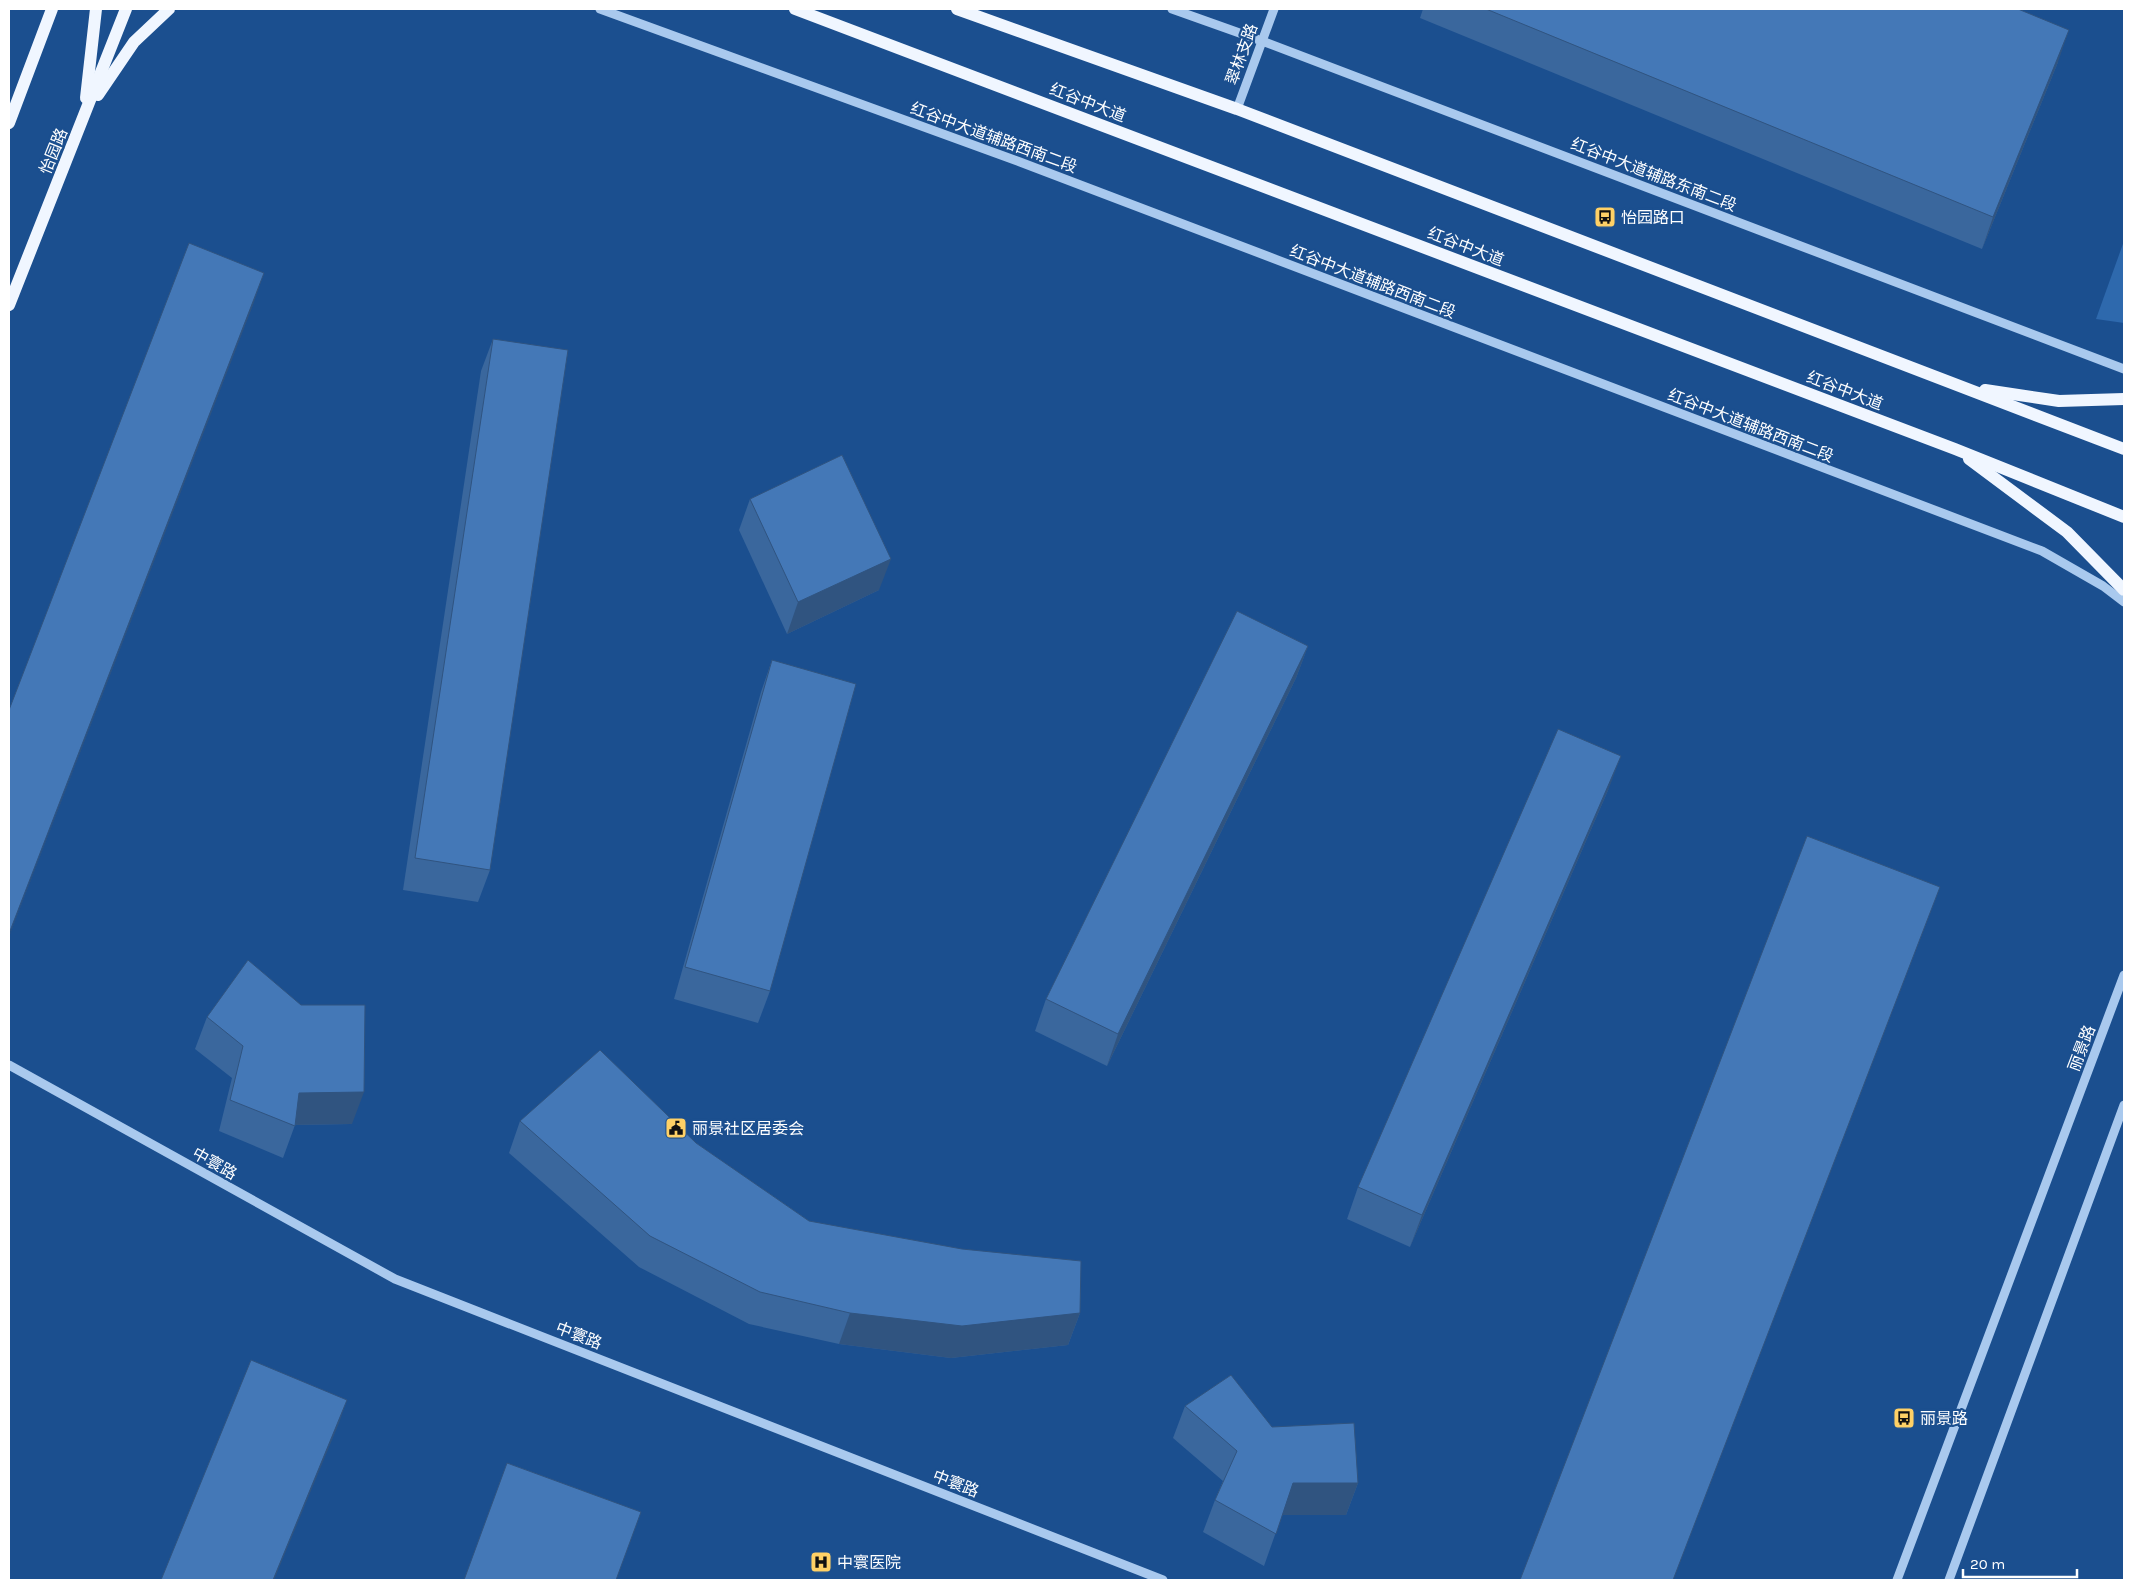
<svg xmlns="http://www.w3.org/2000/svg" width="2133" height="1589" font-family="Karla,'Noto Sans SC',sans-serif">
	<rect width="100%" height="100%" fill="#1b4f8f"/>
	<path fill="#2e69ad" d="M2124 241V323L2096 319Z"/>
	<g fill="none" stroke-linecap="round" stroke-linejoin="round">
		<g stroke="#a9c9ee" stroke-width="9">
			<path d="M600 9 1020 162 2042 551 2103 586 2124 602"/>
			<path d="M1172 9 1262 41 2124 369"/>
			<path d="M1237 109 1274 9"/>
			<path d="M9 1065 395 1279 1163 1580"/>
			<path d="M1897 1580 2124 975"/>
			<path d="M1949 1580 2124 1105"/>
		</g>
		<g stroke="#f0f6ff" stroke-width="12">
			<path d="M795 9 1955 449 2124 517"/>
			<path d="M957 9 1237 109 2124 449"/>
			<path d="M98 95 134 42 169 9"/>
			<path d="M86 98 96 9"/>
			<path d="M9 123 52 9"/>
			<path d="M9 305 126 9"/>
			<path d="M1985 390 2059 401 2124 399"/>
			<path d="M1969 459 2067 532 2124 590"/>
		</g>
	</g>
	<g fill="#3a679d">
		<path d="M1423 9H2018L2058 62 1982 249 1420 18Z"/>
		<path d="M493 339 490 870 478 902 403 890 481 371Z"/>
		<path d="M750 499 879 590 787 634 739 530Z"/>
		<path d="M1308 646 1296 678 1107 1066 1035 1031 1046 999Z"/>
		<path d="M772 660 770 991 758 1023 674 999 761 692Z"/>
		<path d="M1609 788 1410 1247 1347 1219 1358 1187Z"/>
		<path d="M207 1017 352 1124 295 1125 283 1158 219 1131 232 1078 195 1049Z"/>
		<path d="M520 1121 696 1143 809 1221 1080 1313 1068 1345 951 1358 839 1344 749 1324 639 1267 509 1153Z"/>
		<path d="M1185 1406 1272 1427 1358 1483 1346 1515H1282L1264 1566 1203 1532 1215 1500 1223 1481 1173 1438Z"/>
	</g>
	<g fill="#305480">
		<path d="M2069 30 2058 62 1982 249 1993 217Z"/>
		<path d="M264 273 253 305 9 937V936Z"/>
		<path d="M891 559 879 590 787 634 798 602Z"/>
		<path d="M1308 646 1296 678 1107 1066 1118 1034Z"/>
		<path d="M1621 756 1609 788 1410 1247 1422 1215Z"/>
		<path d="M1940 887 1928 919 1673 1580Z"/>
		<path d="M364 1092 352 1124 291 1125 299 1093Z"/>
		<path d="M850 1313H1080L1068 1345 951 1358 839 1344Z"/>
		<path d="M347 1400 339 1423 274 1580H273Z"/>
		<path d="M1293 1483H1358L1346 1515H1281Z"/>
	</g>
	<g fill="#4478b7" stroke="#305480">
		<path d="M1486 9H2018L2069 30 1993 217Z"/>
		<path d="M189 243 264 273 10 931H9V710Z"/>
		<path d="M493 339 568 350 490 870 415 858Z"/>
		<path d="M842 455 891 559 798 602 750 499Z"/>
		<path d="M1237 611 1308 646 1118 1034 1046 999Z"/>
		<path d="M772 660 856 684 770 991 685 967Z"/>
		<path d="M1558 729 1621 756 1422 1215 1358 1187Z"/>
		<path d="M1807 836 1940 887 1673 1580H1520Z"/>
		<path d="M248 960 301 1005H365L364 1092 299 1093 295 1126 230 1100 243 1046 207 1017Z"/>
		<path d="M600 1050 696 1143 809 1221 962 1249 1081 1261 1080 1313 962 1326 850 1313 760 1292 650 1236 520 1121Z"/>
		<path d="M251 1360 347 1400 273 1580H161Z"/>
		<path d="M1231 1375 1272 1427 1354 1423 1358 1483H1293L1276 1534 1215 1500 1237 1451 1185 1406Z"/>
		<path d="M507 1463 641 1512 616 1580H464Z"/>
	</g>
	<defs>
		<g id="bus-square" transform="scale(1.125)"><rect x="-9" y="-9" width="18" height="18" rx="4" fill="#ffd166" stroke="#1b4f8f"/><path d="M-5-6H5V4H4V6H2V4H-2V6H-4V4H-5ZM-3.5-4V0h7V-4ZM-3.5 1.2v1.5H-2V1.2ZM2 1.2v1.5H3.5V1.2Z" fill="#111"/></g>
		<g id="civic-square" transform="scale(1.125)"><rect x="-9" y="-9" width="18" height="18" rx="4" fill="#ffd166" stroke="#1b4f8f"/><path d="M-.6-6.5H3V-4.5H.6V-3L4-1V1h2V6H-6V1h2V-1L-.6-3ZM-1.2 2.5V6h2.4V2.5Z" fill="#111"/></g>
		<g id="hospital-square" transform="scale(1.125)"><rect x="-9" y="-9" width="18" height="18" rx="4" fill="#ffd166" stroke="#1b4f8f"/><path d="M-5-5h3v3.5h4V-5h3V5h-3V1.5h-4V5h-3Z" fill="#111"/></g>
	</defs>
	<g fill-rule="evenodd">
		<use href="#bus-square" x="1605" y="217"/>
		<use href="#civic-square" x="676" y="1128"/>
		<use href="#bus-square" x="1904" y="1418"/>
		<use href="#hospital-square" x="821" y="1562"/>
	</g>
	<g text-anchor="middle" stroke-width="4.5" stroke-linejoin="round" paint-order="stroke">
		<g font-size="16" fill="#fff" stroke="#1b4f8f">
			<text transform="translate(1241 54) rotate(-70)" y="6">翠林支路</text>
			<text transform="translate(1088 102) rotate(21)" y="6">红谷中大道</text>
			<text transform="translate(994 137) rotate(20)" y="6">红谷中大道辅路西南二段</text>
			<text transform="translate(53 151) rotate(-68)" y="6">怡园路</text>
			<text transform="translate(1654 174) rotate(21)" y="6">红谷中大道辅路东南二段</text>
			<text transform="translate(1466 246) rotate(21)" y="6">红谷中大道</text>
			<text transform="translate(1373 281) rotate(21)" y="6">红谷中大道辅路西南二段</text>
			<text transform="translate(1845 390) rotate(21)" y="6">红谷中大道</text>
			<text transform="translate(1751 425) rotate(21)" y="6">红谷中大道辅路西南二段</text>
			<text transform="translate(2081 1048) rotate(-69)" y="6">丽景路</text>
			<text transform="translate(215 1163) rotate(29)" y="6">中寰路</text>
			<text transform="translate(579 1335) rotate(21)" y="6">中寰路</text>
			<text transform="translate(956 1483) rotate(21)" y="6">中寰路</text>
		</g>
		<g font-size="16" fill="#fff" stroke="#1b4f8f" text-anchor="start">
			<text x="1621" y="223">怡园路口</text>
			<text x="692" y="1134">丽景社区居委会</text>
			<text x="1920" y="1424">丽景路</text>
			<text x="837" y="1568">中寰医院</text>
		</g>
	</g>
	<rect width="2133" height="1589" fill="none" stroke="#ffffff" stroke-width="20"/>
	<path d="M1963 1569v8h114v-8" fill="none" stroke="#ffffff" stroke-width="2.5"/>
	<text x="1970" y="1569" font-size="15" fill="#ffffff" stroke="#1b4f8f" stroke-width="4" paint-order="stroke">20 m</text>
</svg>
